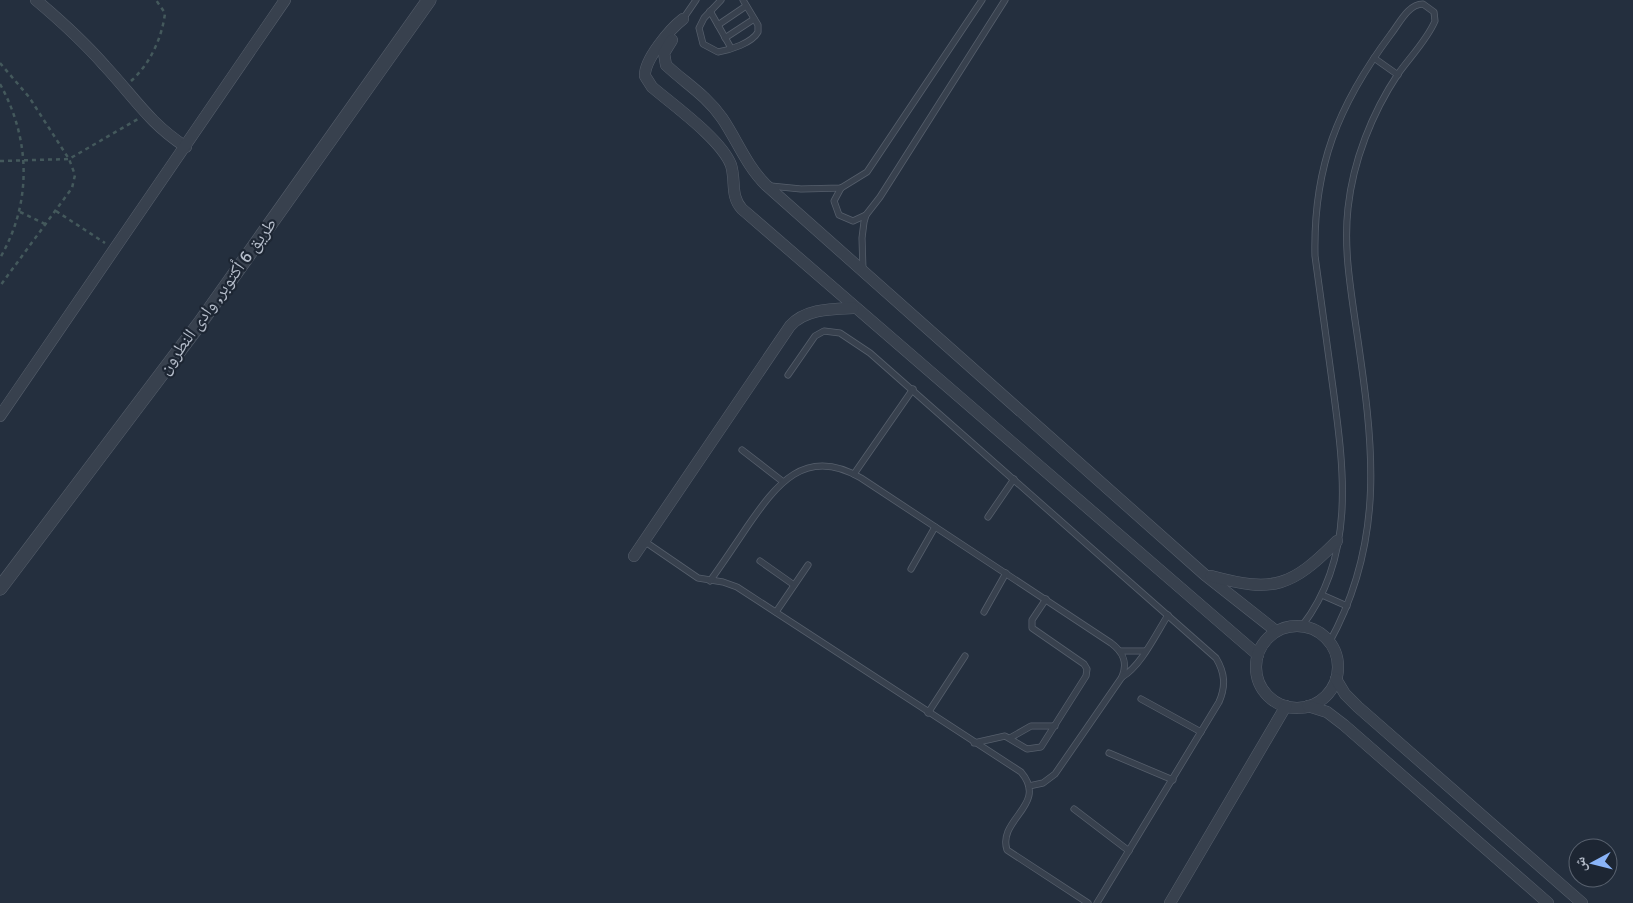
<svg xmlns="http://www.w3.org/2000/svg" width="1633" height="903" font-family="Signika,'Noto Naskh Arabic',sans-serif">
	<rect width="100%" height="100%" fill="#242f3e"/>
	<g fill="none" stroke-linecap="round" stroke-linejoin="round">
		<g stroke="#565f6c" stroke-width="7">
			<g id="service">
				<path d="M721 0 704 18 699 28 703 44 718 52C730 50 752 43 758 32V25L743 0"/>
				<path d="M710 11 731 48"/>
				<path d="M683 19 696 0"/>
				<path d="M718 25 746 6"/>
				<path d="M725 38 754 19"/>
				<path d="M1374 58 1398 75"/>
				<path d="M771 186 801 189 841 188 867 172 982 0"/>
				<path d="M841 188 834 201 839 215 853 221 866 215"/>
				<path d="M863 270 862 238 864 222 866 215 880 197 1005 0"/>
				<path d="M788 375 815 336 824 331 840 333 870 353 1216 658C1225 673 1226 686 1219 702L1097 903"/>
				<path d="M742 450 782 481"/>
				<path d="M854 474 913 389"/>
				<path d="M988 517 1014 479"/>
				<path d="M644 541 698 578 723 582 737 587 1021 772C1049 805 997 819 1007 850L1088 903"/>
				<path d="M760 561 794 585"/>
				<path d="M911 569 935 527"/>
				<path d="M710 581C723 563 735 545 747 527 776 485 805 445 861 478L1111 643C1123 652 1128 662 1122 677L1055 774 1043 783 1029 786"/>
				<path d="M1322 595 1347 606"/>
				<path d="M776 612 808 565"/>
				<path d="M984 612 1006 573"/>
				<path d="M1302 626C1356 556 1344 470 1333 388 1327 344 1321 300 1315 256 1313 167 1338 105 1391 34 1399 24 1408 4 1423 4L1434 12 1435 21C1427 40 1410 57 1398 74 1372 113 1353 161 1348 208 1344 244 1349 278 1354 313 1371 431 1390 533 1329 643"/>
				<path d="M1120 651H1145"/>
				<path d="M1122 677C1141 666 1156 634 1168 615"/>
				<path d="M1141 699 1201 732"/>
				<path d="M928 713 965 656"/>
				<path d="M1010 738 1031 726H1055"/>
				<path d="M974 743 1005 736 1027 749 1041 747 1086 676 1087 669 1084 664 1032 628V620L1046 599"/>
				<path d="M1109 753 1173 780"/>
				<path d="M1074 809 1129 851"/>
			</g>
		</g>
		<g stroke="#565f6c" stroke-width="12">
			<g id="minor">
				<path d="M36 0C61 21 84 42 105 66 134 97 149 123 186 147"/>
				<path d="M683 19C670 29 644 60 645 76L652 87C673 105 721 139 731 165 736 181 730 196 742 209L1258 655"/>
				<path d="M672 40 664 53 666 65C685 83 706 95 722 118 737 140 746 165 766 185L1205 575 1276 631"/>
				<path d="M0 416 285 0"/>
				<path d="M634 556 790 326C805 309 831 309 853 308"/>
				<path d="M1211 576C1274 593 1291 587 1337 541"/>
				<circle cx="1297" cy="667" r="41"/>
				<path d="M1336 679 1345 694 1358 707 1582 903"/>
				<path d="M1308 706 1327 712 1344 725 1548 903"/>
				<path d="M1170 903 1286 706"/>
			</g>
		</g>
		<g stroke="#565f6c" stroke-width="15">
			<path id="tertiary" d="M0 588 200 323 429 0"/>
		</g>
		<g stroke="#44595c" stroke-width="2.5" stroke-dasharray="4 4" stroke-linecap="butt">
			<path d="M0 63 29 97 69 159 75 175 72 188 0 286"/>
			<path d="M131 81C150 64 162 38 165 13L156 0"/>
			<path d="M0 84C31 140 32 203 0 258"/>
			<path d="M0 161 69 159 138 119"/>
			<path d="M56 211 105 243"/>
			<path d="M20 212 45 224"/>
		</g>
		<use href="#service" stroke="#38414e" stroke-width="5.5"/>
		<use href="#minor" stroke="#38414e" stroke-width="11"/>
		<use href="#tertiary" stroke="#38414e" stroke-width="14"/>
	</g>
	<g text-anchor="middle" stroke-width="4.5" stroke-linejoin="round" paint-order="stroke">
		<g font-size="18" fill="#b4bcc9" stroke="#1d2633">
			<text transform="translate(217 296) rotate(-54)" y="6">طريق 6 أكتوبر, وادى النطرون</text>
		</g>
	</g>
	<g transform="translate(1593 863) rotate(263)"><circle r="24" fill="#1d2633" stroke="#59626f"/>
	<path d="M0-4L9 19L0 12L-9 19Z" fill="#8ab4f8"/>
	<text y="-8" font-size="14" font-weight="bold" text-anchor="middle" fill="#b4bcc9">ش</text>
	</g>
</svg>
